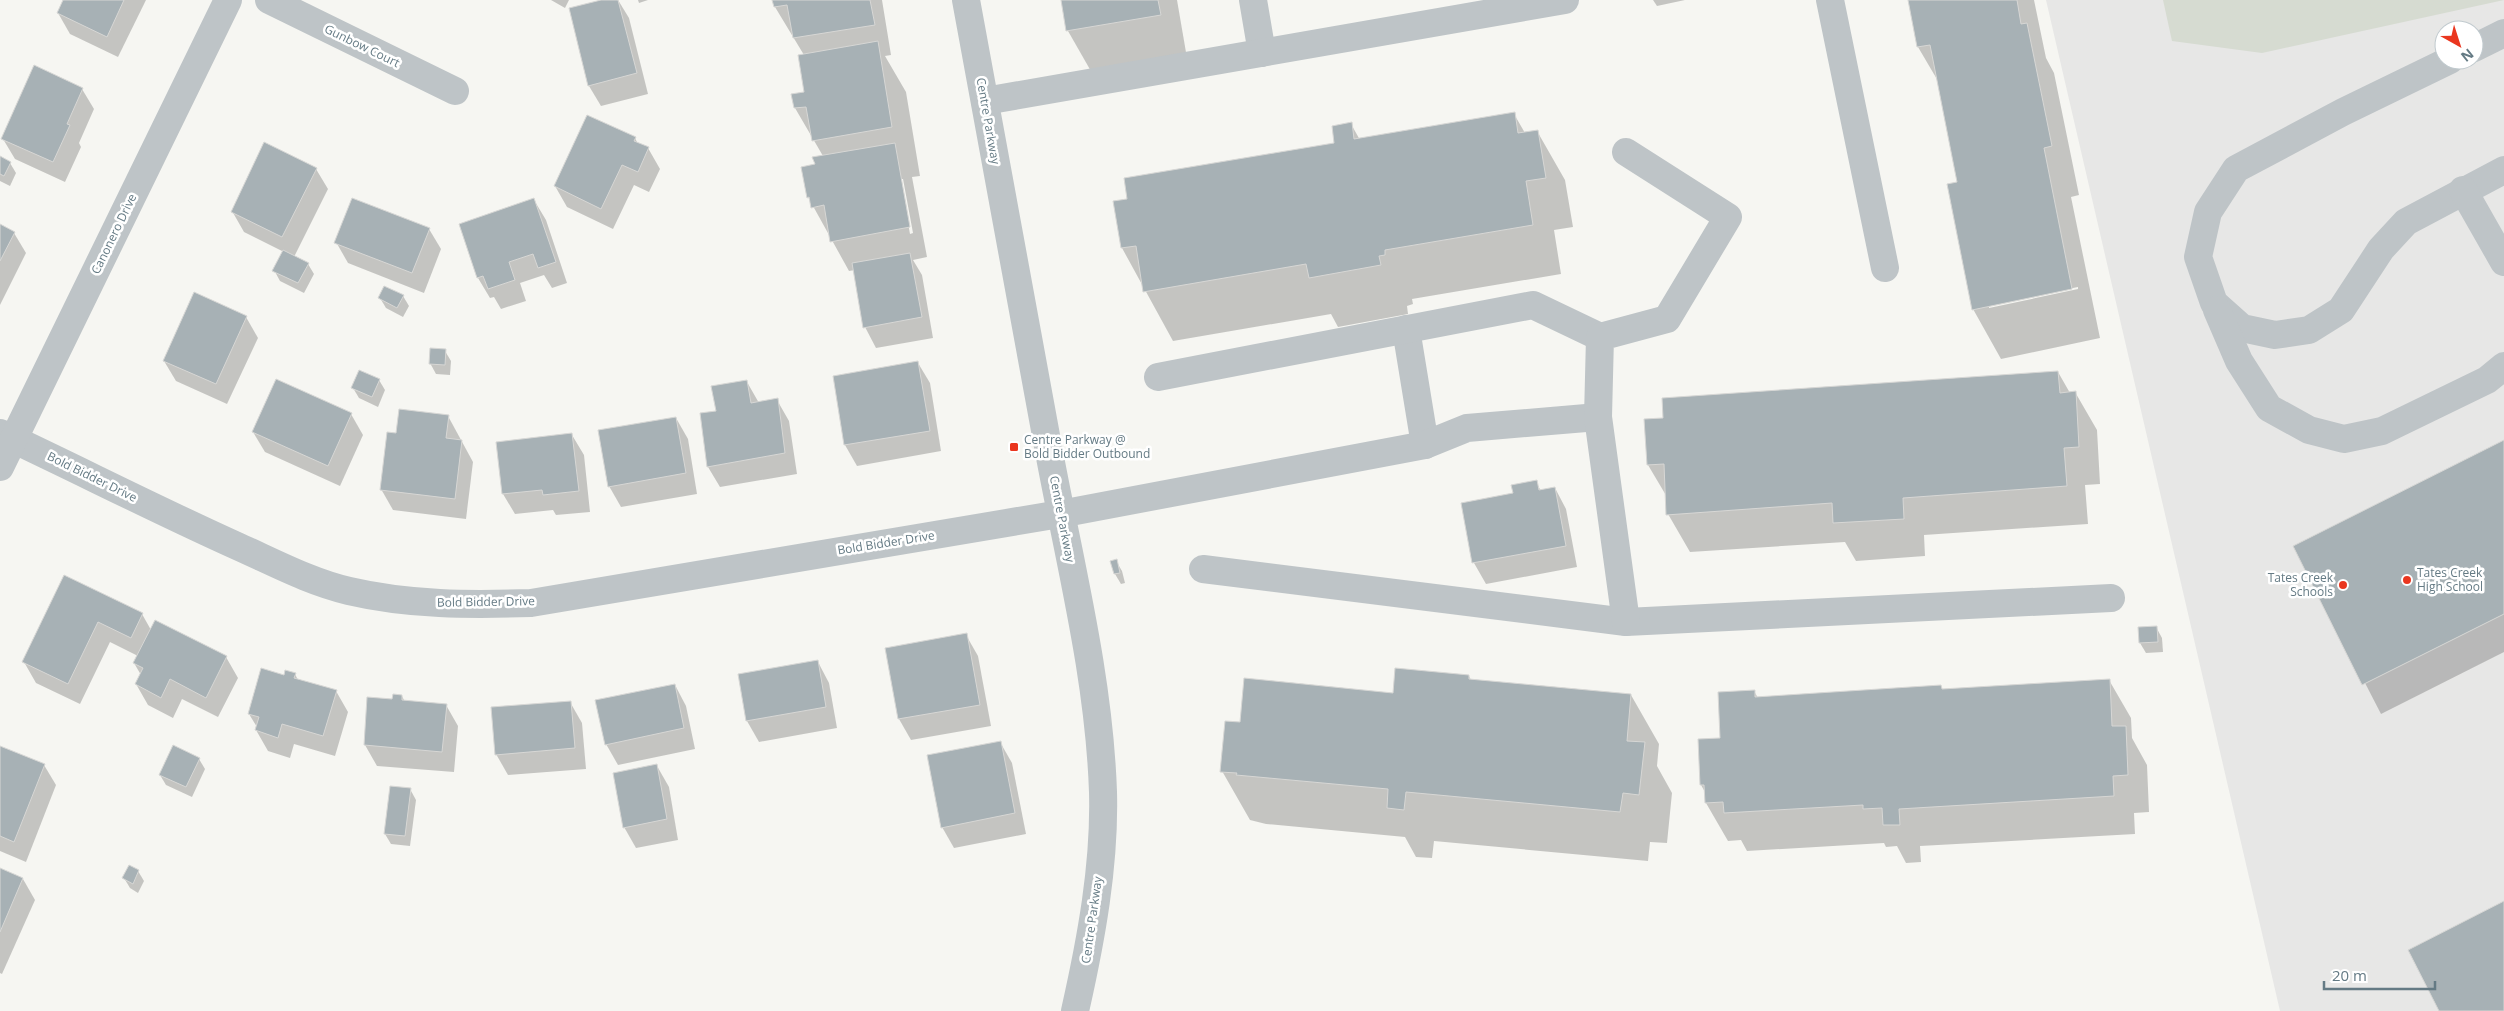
<svg xmlns="http://www.w3.org/2000/svg" width="2504" height="1011" font-family="'Open Sans',sans-serif">
	<rect width="100%" height="100%" fill="#f6f6f2"/>
	<path fill="#e7e7e6" fill-rule="evenodd" d="M2046 0H2504V1011H2280ZM2444 30H2474V60H2444Z"/>
	<path fill="#d6dbd1" d="M2163 0H2504L2262 53 2172 41Z"/>
	<g fill="#0003" fill-rule="evenodd">
		<path d="M65 0H146L118 57 70 34 58 13Z"/>
		<path d="M551 0H569L565 8Z"/>
		<path d="M606 0H618L629 18 648 94 601 106 589 86Z"/>
		<path d="M638 0H648L639 3Z"/>
		<path d="M774 0H882L891 55 885 56 906 92 920 176 912 177 927 257 913 260 922 275 933 338 876 348 865 327 855 270 849 271 808 197 816 165 823 156 795 108 805 93 804 55 775 7ZM900 179H903L913 233 910 234Z"/>
		<path d="M1062 0H1177L1188 64 1096 80 1068 31Z"/>
		<path d="M1653 0H1685L1657 6Z"/>
		<path d="M1909 0H2034L2046 58 2054 73 2079 195 2071 197 2100 338 2001 359 1973 309 1958 183 1938 81 1918 47ZM2078 287V289L1989 308V305Z"/>
		<path d="M82 89 94 109 79 143 81 147 65 182 15 159 3 139Z"/>
		<path d="M1514 114 1525 133 1537 131 1565 180 1573 227 1554 230 1561 274 1412 299 1413 304 1407 306 1408 314 1338 327 1331 314 1173 341 1122 248 1114 202 1336 144 1351 124 1360 140Z"/>
		<path d="M635 138 638 144 648 148 660 169 649 192 634 185 613 229 567 207 555 186Z"/>
		<path d="M0 157 10 163 16 173 10 186 0 181Z"/>
		<path d="M316 169 328 189 294 257 308 264 314 274 304 293 280 281 274 270 284 252 244 232 232 211Z"/>
		<path d="M534 200 546 220 567 283 552 288 544 275 520 283 526 301 501 309 494 297 490 298 478 278Z"/>
		<path d="M0 226 14 233 26 253 0 305Z"/>
		<path d="M429 229 441 249 424 293 348 263 336 242Z"/>
		<path d="M403 296 409 306 403 317 386 308 380 298Z"/>
		<path d="M246 317 258 338 227 404 176 381 164 361Z"/>
		<path d="M445 351 451 361 450 375 436 374 430 363Z"/>
		<path d="M918 363 930 383 941 451 857 466 845 445 834 377Z"/>
		<path d="M2058 372 2070 393 2075 392 2097 430 2100 484 2085 485 2088 524 1924 535 1925 556 1856 561 1845 542 1690 552 1668 514 1667 497 1648 465Z"/>
		<path d="M379 380 385 390 378 407 359 398 353 388Z"/>
		<path d="M747 382 759 403 777 400 789 421 797 474 720 487 708 467 718 412Z"/>
		<path d="M351 414 363 435 340 486 265 452 253 432Z"/>
		<path d="M448 416 473 462 466 519 393 510 381 489 397 434Z"/>
		<path d="M676 418 688 439 697 494 621 507 609 486Z"/>
		<path d="M572 435 584 455 590 512 556 515 553 510 515 514 503 494Z"/>
		<path d="M2504 441V652L2381 714 2295 547Z"/>
		<path d="M1536 482 1541 491 1555 488 1566 509 1577 567 1486 584 1474 563 1463 504 1514 494Z"/>
		<path d="M1116 561 1122 571 1125 583 1121 584 1115 574 1112 562Z"/>
		<path d="M65 577 142 614 151 630 226 657 238 678 218 717 182 699 173 718 148 705 136 684 141 675 134 663 138 656 110 642 80 704 36 683 24 662Z"/>
		<path d="M2156 627 2162 638 2163 652 2146 653 2140 643Z"/>
		<path d="M966 635 978 656 991 726 911 740 899 719 887 649Z"/>
		<path d="M818 662 829 683 837 728 759 742 747 721 740 675Z"/>
		<path d="M295 674 298 680 336 691 348 712 335 756 294 744 290 758 268 751 256 730 257 727 249 714 285 676Z"/>
		<path d="M1469 676 1471 680 1631 695 1659 744 1657 766 1672 793 1667 843 1650 842 1648 861 1434 841 1432 858 1416 857 1405 837 1266 824 1250 820 1222 771 1241 724 1394 694Z"/>
		<path d="M2109 680 2131 718 2132 738 2147 765 2149 812 2134 813 2135 834 1920 846 1921 862 1906 863 1897 846 1886 847 1884 843 1747 851 1741 840 1728 841 1706 803 1705 792 1701 785 1721 739 1754 691 1758 698 1941 686 1943 690Z"/>
		<path d="M675 685 686 706 695 749 618 765 606 744Z"/>
		<path d="M402 696 405 702 446 705 458 726 454 772 377 766 365 745 393 700Z"/>
		<path d="M570 702 582 723 586 769 508 775 496 754Z"/>
		<path d="M1000 742 1012 763 1026 834 954 848 942 827Z"/>
		<path d="M0 747 44 765 56 785 26 862 0 851Z"/>
		<path d="M199 759 205 769 192 797 166 785 160 775Z"/>
		<path d="M657 766 669 787 678 840 636 848 624 827Z"/>
		<path d="M410 789 416 800 410 846 391 844 385 834Z"/>
		<path d="M0 869 23 879 35 900 2 974 0 973Z"/>
		<path d="M138 871 144 881 138 893 130 888 124 878Z"/>
	</g>
	<g fill="#a7b1b5" stroke="#d7d7d5">
		<path d="M63 0H124L107 37 57 13Z"/>
		<path d="M601 0H618L637 73 588 86 569 8Z"/>
		<path d="M772 0H870L875 25 793 38 787 5 774 7Z"/>
		<path d="M1061 0H1158L1161 15 1066 31Z"/>
		<path d="M1908 0H2017L2021 24 2027 23 2052 146 2044 148 2072 289 1972 310 1947 184 1957 182 1930 45 1917 47Z"/>
		<path d="M878 41 892 127 812 141 806 107 794 108 791 94 804 92 798 55Z"/>
		<path d="M34 65 83 88 67 124 70 125 53 162 1 139Z"/>
		<path d="M1515 112 1518 133 1538 130 1546 178 1526 181 1533 225 1385 250V255L1379 256 1381 265 1309 278 1306 264 1143 292 1136 246 1121 248 1113 201 1127 199 1124 178 1334 143 1332 126 1352 122 1354 139Z"/>
		<path d="M587 115 636 137 634 141 649 147 638 172 622 165 601 209 554 186Z"/>
		<path d="M264 142 317 168 282 237 231 212Z"/>
		<path d="M895 143 910 227 830 242 824 205 811 208 809 197 807 198 801 167 815 164 812 157Z"/>
		<path d="M0 156 11 162 4 176 0 174Z"/>
		<path d="M352 198 430 228 412 273 334 243Z"/>
		<path d="M534 198 556 262 538 268 533 254 509 262 515 280 488 289 483 276 477 278 459 224Z"/>
		<path d="M0 224 15 232 0 261Z"/>
		<path d="M283 250 309 263 298 283 272 271Z"/>
		<path d="M910 253 922 317 863 328 852 263Z"/>
		<path d="M384 286 404 295 397 308 378 298Z"/>
		<path d="M194 292 247 316 216 384 163 361Z"/>
		<path d="M430 348 446 349 445 365 429 364Z"/>
		<path d="M918 361 930 431 844 445 833 376Z"/>
		<path d="M359 370 380 379 372 397 351 388Z"/>
		<path d="M2058 371 2060 393 2076 391 2079 447 2064 448 2067 486 1903 498 1904 519 1833 523 1832 503 1666 515 1664 464 1647 465 1644 419 1663 418 1662 398Z"/>
		<path d="M276 379 352 413 328 466 252 432Z"/>
		<path d="M747 380 751 403 778 398 785 453 707 467 700 413 716 411 711 386Z"/>
		<path d="M399 409 449 415 446 438 462 440 455 499 380 490 387 432 396 433Z"/>
		<path d="M676 417 686 473 608 487 598 430Z"/>
		<path d="M572 433 579 491 543 495 542 490 502 494 496 442Z"/>
		<path d="M2504 440V614L2362 685 2293 546Z"/>
		<path d="M1537 480 1539 490 1555 487 1566 546 1472 563 1461 503 1513 493 1511 485Z"/>
		<path d="M1117 559 1120 573 1114 574 1110 561Z"/>
		<path d="M64 575 143 613 131 638 98 622 68 684 22 662Z"/>
		<path d="M155 620 227 656 206 698 170 679 161 698 135 684 143 668 133 663Z"/>
		<path d="M2157 626 2158 642 2139 643 2138 627Z"/>
		<path d="M967 633 980 705 898 719 885 648Z"/>
		<path d="M818 660 826 707 746 721 738 674Z"/>
		<path d="M261 668 284 675 285 670 296 673 294 678 337 690 323 736 282 724 278 738 255 730 259 717 248 714Z"/>
		<path d="M1395 668 1469 675V679L1631 694 1627 741 1645 742 1639 795 1623 793 1620 812 1406 792 1404 810 1387 808 1388 789 1236 775 1237 773 1220 772 1225 721 1240 722 1244 678 1393 693Z"/>
		<path d="M2110 679 2112 726H2126L2128 775 2113 776 2114 796 1899 809 1900 825H1883L1882 808 1863 809V805L1724 813 1723 802 1705 803 1704 785H1700L1698 739 1720 738 1718 692 1755 690V697L1941 685 1942 689Z"/>
		<path d="M675 684 684 728 605 745 595 700Z"/>
		<path d="M393 694 402 695V700L447 704 442 752 364 745 367 697 392 699Z"/>
		<path d="M571 701 575 748 495 755 491 707Z"/>
		<path d="M1001 741 1015 813 941 828 927 755Z"/>
		<path d="M173 745 200 758 186 787 159 775Z"/>
		<path d="M0 746 45 764 14 842 0 836Z"/>
		<path d="M657 764 667 819 623 828 613 773Z"/>
		<path d="M390 786 411 788 405 836 384 834Z"/>
		<path d="M129 865 139 870 133 884 122 878Z"/>
		<path d="M0 868 23 878 0 932Z"/>
		<path d="M2504 901V1011H2439L2408 950Z"/>
	</g>
	<g fill="none" stroke-linecap="round" stroke-linejoin="round">
		<g stroke="#bec4c7" stroke-width="28">
			<path d="M269 0 455 91"/>
			<path d="M966 0C993 147 1020 294 1047 441 1068 557 1099 673 1103 792 1105 865 1091 940 1075 1011"/>
			<path d="M1253 0 1262 53"/>
			<path d="M1830 0 1885 268"/>
			<path d="M2474 48 2504 33"/>
			<path d="M2450 60 2343 112 2236 169 2208 212 2198 257 2214 303 2242 328 2275 335 2309 330 2341 310 2381 249 2406 222 2504 170"/>
			<path d="M985 101 1565 0"/>
			<path d="M2463 190 2504 262"/>
			<path d="M2217 310 2239 361 2269 408 2309 430 2344 439 2382 431 2487 380 2504 366"/>
			<path d="M1406 329 1425 445"/>
			<path d="M1158 377 1533 305 1600 337"/>
			<path d="M0 433C79 470 157 510 237 546 273 562 310 582 349 591 409 605 470 605 531 603L1060 514 1425 445 1467 428 1598 417"/>
			<path d="M0 467 228 0"/>
			<path d="M1203 569 1626 622 2111 598"/>
			<path d="M1626 622 1598 417 1600 337 1667 319 1728 217 1626 152"/>
		</g>
	</g>
	<g fill="#ea361f" stroke="#fff" stroke-width="2">
		<rect x="1009" y="442" width="10" height="10" rx="2.5"/>
		<circle cx="2407" cy="580" r="5"/>
		<circle cx="2343" cy="585" r="5"/>
	</g>
	<g text-anchor="middle" stroke-width="5" stroke-linejoin="round" paint-order="stroke">
		<g font-size="12" fill="#647a84" stroke="#fff">
			<text transform="translate(362 46) rotate(26)" y="4">Gunbow Court</text>
			<text transform="translate(988 121) rotate(80)" y="4">Centre Parkway</text>
			<text transform="translate(114 234) rotate(-64)" y="4">Canonero Drive</text>
			<text transform="translate(92 477) rotate(26)" y="4">Bold Bidder Drive</text>
			<text transform="translate(1062 519) rotate(79)" y="4">Centre Parkway</text>
			<text transform="translate(886 543) rotate(-9)" y="4">Bold Bidder Drive</text>
			<text transform="translate(486 602) rotate(-1)" y="4">Bold Bidder Drive</text>
			<text transform="translate(1092 920) rotate(-82)" y="4">Centre Parkway</text>
		</g>
		<g font-size="12" fill="#647a84" stroke="#fff" text-anchor="start">
			<text x="1024" y="444">Centre Parkway @<tspan x="1024" dy="14">Bold Bidder Outbound</tspan></text>
			<text x="2417" y="577">Tates Creek<tspan x="2417" dy="14">High School</tspan></text>
			<text x="2333" y="582" text-anchor="end">Tates Creek<tspan x="2333" dy="14">Schools</tspan></text>
		</g>
	</g>
	<g transform="translate(2459 45) rotate(141)"><circle r="24" fill="#ffffff" stroke="#c1cace"/>
	<path d="M0-4L9 19L0 12L-9 19Z" fill="#ea361f"/>
	<text y="-8" font-size="14" font-weight="bold" text-anchor="middle" fill="#647a84">N</text>
	</g>
	<path d="M2324 981v8h111v-8" fill="none" stroke="#647a84" stroke-width="2.5"/>
	<text x="2332" y="981" font-size="15" fill="#647a84" stroke="#ffffff" stroke-width="4" paint-order="stroke">20 m</text>
</svg>
